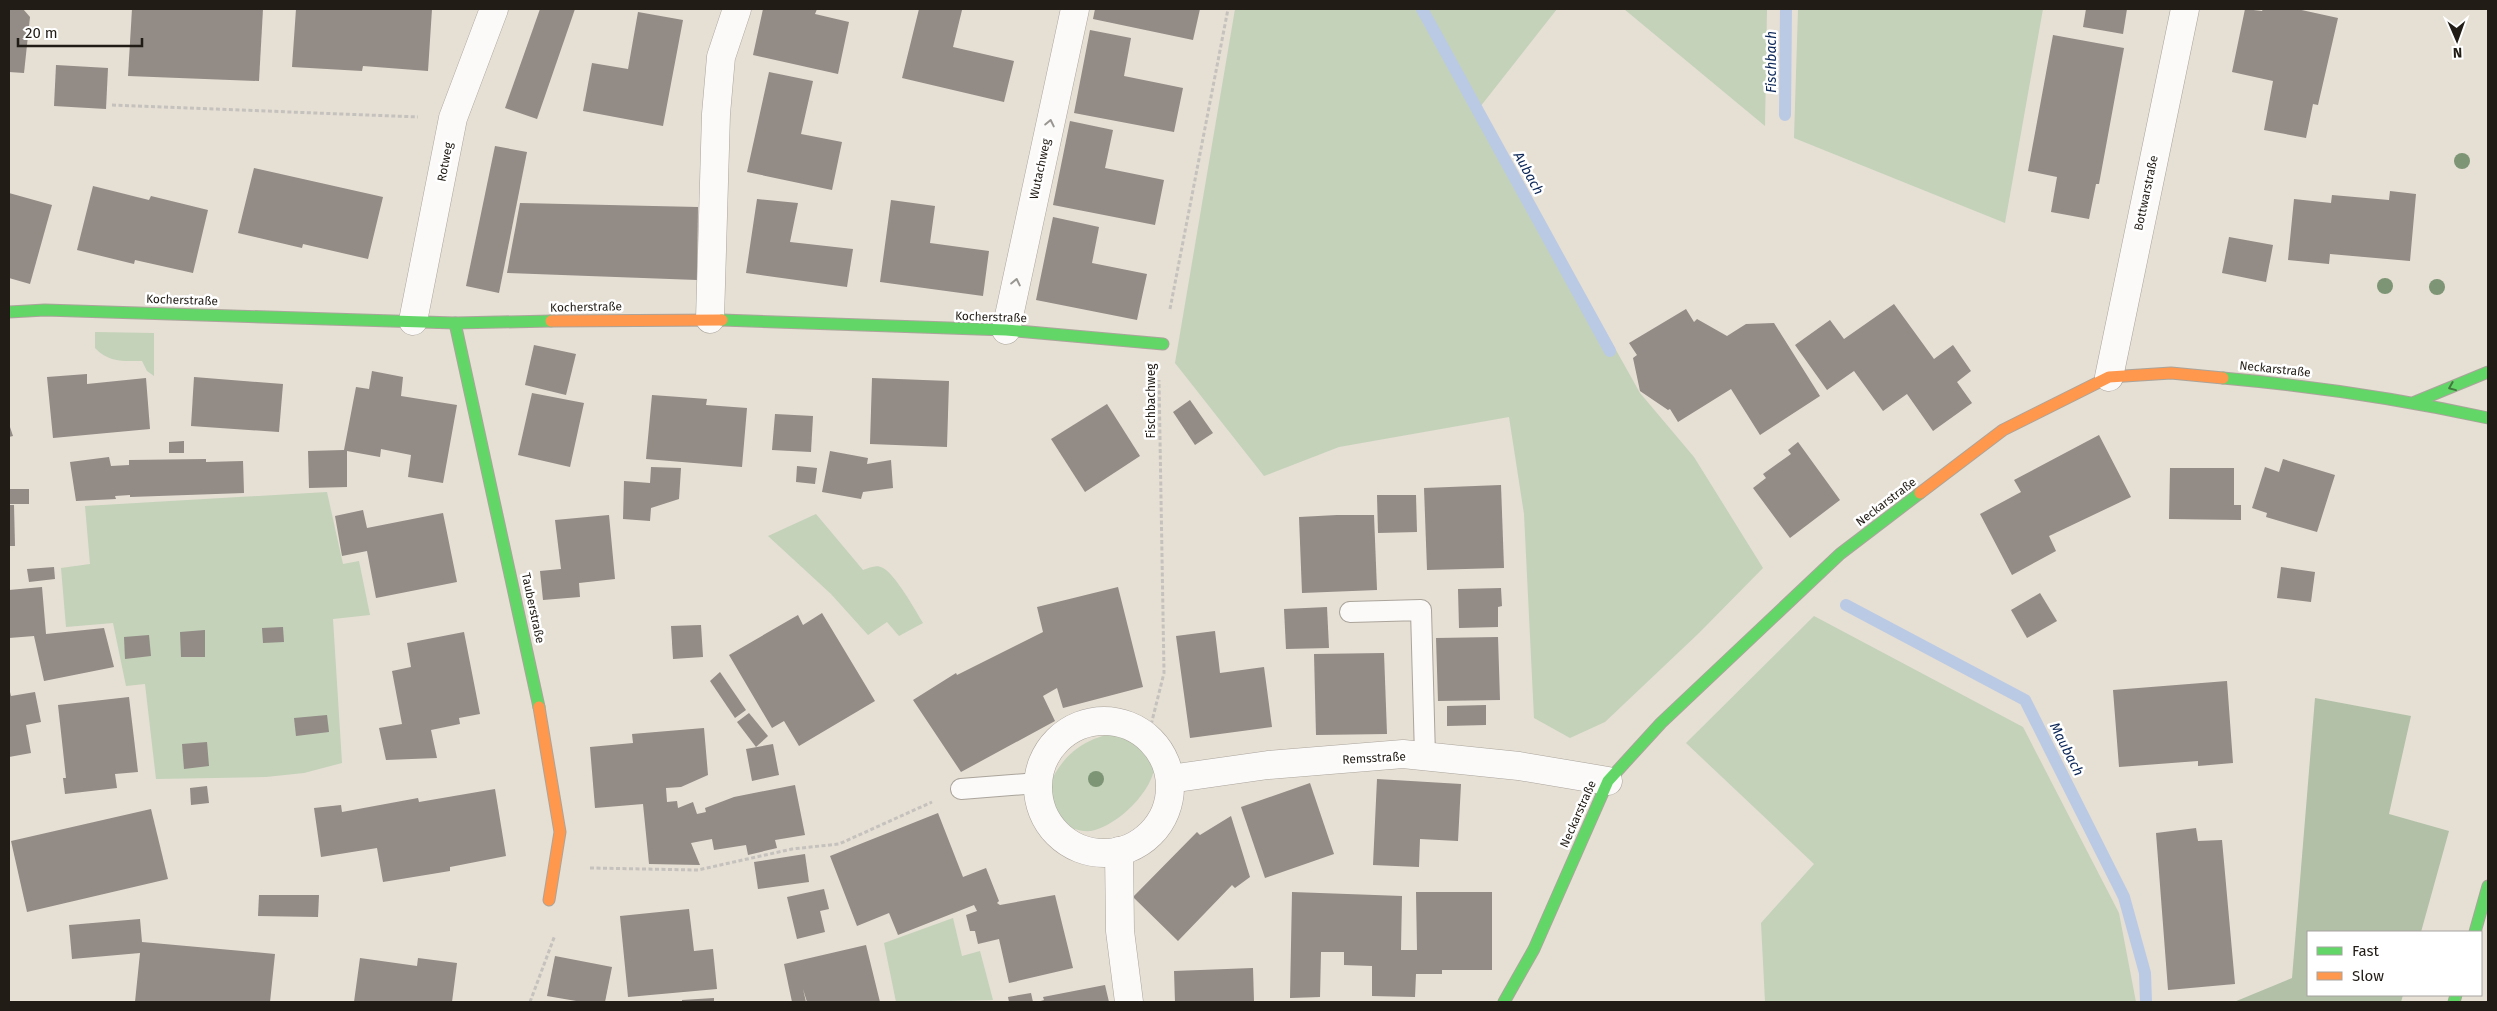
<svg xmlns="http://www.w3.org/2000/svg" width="2497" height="1011" font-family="'Fira Sans',sans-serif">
	<rect width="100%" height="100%" fill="#e6dfd4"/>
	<g fill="#c3d2b9">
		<path d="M1235 9H1557L1480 107 1640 393 1694 457 1763 568 1699 633 1605 722 1570 738 1534 718 1524 514 1509 417 1339 447 1264 476 1175 363Z"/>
		<path d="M1624 9H1767L1765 126Z"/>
		<path d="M1798 9H2043L2005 223 1794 138Z"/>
		<path d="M95 332 154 333V376L147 371 142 361C124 361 109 363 95 348Z"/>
		<path d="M327 492 343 564 359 561 370 615 333 619 342 763 304 773 266 777 156 779 145 684 126 686 113 623 66 627 61 568 90 564 85 506Z"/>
		<path d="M816 514 863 570C870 568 876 564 883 568 895 574 916 611 923 623L899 636 887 622 868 635 831 594 768 536Z"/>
		<path d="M1814 616 2023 727 2119 913 2136 1002H1765L1761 923 1814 864 1686 743Z"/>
		<path d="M1130 733C1190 752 1129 824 1091 831 1080 832 1068 827 1058 824 1055 819 1049 813 1047 808 1044 799 1047 787 1052 779 1068 748 1095 732 1130 733Z"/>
		<path d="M953 918 962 956 980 951 993 1000 896 1002 884 943Z"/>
	</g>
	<path fill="#b1c0a7" d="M2315 698 2411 716 2389 814 2449 831 2421 932H2308V995H2403L2401 1002H2234L2292 978Z"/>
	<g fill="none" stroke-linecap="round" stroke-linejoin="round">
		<g stroke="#bbcae4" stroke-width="12">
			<path d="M1422 9 1610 351"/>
			<path d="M1785 115 1786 9"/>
			<path d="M1846 605 2025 700 2124 897 2145 973 2146 1002"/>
		</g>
	</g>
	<g fill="#928b86">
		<path d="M9 9H23L30 17 24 73 9 72Z"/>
		<path d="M132 9H263L259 81 128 76Z"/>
		<path d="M296 9H432L428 71 363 66 362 71 292 67Z"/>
		<path d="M540 9H575L537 119 505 108Z"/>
		<path d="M763 9H817L815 14 849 22 838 74 753 55Z"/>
		<path d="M919 9 962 10 953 47 1014 61 1004 102 902 78Z"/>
		<path d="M1095 9H1200L1193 40 1093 19Z"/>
		<path d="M2086 9H2127L2123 34 2083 27Z"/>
		<path d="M2245 9 2262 11 2263 9H2297L2338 18 2318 105 2313 104 2306 138 2264 130 2273 81 2232 72Z"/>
		<path d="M638 12 683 20 663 126 583 111 592 63 628 69Z"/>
		<path d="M1090 30 1131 38 1124 76 1183 88 1174 132 1074 113Z"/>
		<path d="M2053 35 2124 48 2099 184H2096L2089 219 2051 212 2057 177 2028 171Z"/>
		<path d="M56 65 108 68 106 109 54 106Z"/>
		<path d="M769 72 813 81 801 134 842 142 832 190 747 172Z"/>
		<path d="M1070 121 1113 130 1105 168 1164 180 1155 225 1053 205Z"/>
		<path d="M495 146 527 152 499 293 466 286Z"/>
		<path d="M254 168 383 197 368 259 303 244 302 248 238 233Z"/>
		<path d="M93 186 149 200 151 196 208 210 193 273 135 260 134 264 77 250Z"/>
		<path d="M2390 191 2416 194 2410 261 2330 254 2329 264 2288 260 2294 199 2331 203 2332 195 2389 200Z"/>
		<path d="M9 193 52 205 30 284 9 278Z"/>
		<path d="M757 199 798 203 790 242 853 249 847 287 746 273Z"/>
		<path d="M891 200 935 206 930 243 989 251 983 296 880 282Z"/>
		<path d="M520 203 698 207 697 280 507 273Z"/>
		<path d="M1053 217 1099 227 1092 263 1147 274 1137 320 1036 300Z"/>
		<path d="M2229 237 2273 245 2266 282 2222 273Z"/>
		<path d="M1894 304 1934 359 1953 345 1971 371 1957 382 1972 403 1933 431 1907 394 1883 411 1854 371 1827 390 1795 345 1830 320 1844 339Z"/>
		<path d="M1686 309 1694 322 1697 319 1727 336 1746 324 1774 323 1820 396 1760 435 1731 389 1678 422 1670 409 1668 410 1640 391 1633 358 1637 355 1629 343Z"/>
		<path d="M534 345 576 354 566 395 525 385Z"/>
		<path d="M372 371 403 377 401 396 457 405 443 483 408 477 411 455 381 449 380 457 347 451V487L309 488 308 451 344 450 356 387 369 389Z"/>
		<path d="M87 374V384L146 378 150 429 53 438 47 377Z"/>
		<path d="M194 377 283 384 279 432 191 426Z"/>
		<path d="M872 378 949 381 947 447 870 444Z"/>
		<path d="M532 393 584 403 570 467 518 455Z"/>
		<path d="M652 395 707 399 706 405 747 408 742 467 646 459Z"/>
		<path d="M1190 400 1213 433 1195 445 1173 412Z"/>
		<path d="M1107 404 1140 456 1085 492 1051 439Z"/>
		<path d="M775 414 813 416 811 452 772 450Z"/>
		<path d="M9 424 13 436 9 437Z"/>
		<path d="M2099 435 2131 497 2049 536 2056 551 2012 575 1980 514 2021 492 2014 480Z"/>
		<path d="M184 441V453H169V442Z"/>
		<path d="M1798 442 1840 500 1790 538 1753 488 1766 478 1763 474 1791 454 1788 450Z"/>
		<path d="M830 451 868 458 867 464 891 460 893 488 863 492 861 499 822 492Z"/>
		<path d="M109 457 111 466 129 465V460L206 459V462L243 461 244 493 130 497V495L115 496 116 499 76 501 70 462Z"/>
		<path d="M2283 459 2335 475 2317 532 2266 517 2267 513 2252 508 2265 467 2279 472Z"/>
		<path d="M797 466 817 468 815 484 796 482Z"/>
		<path d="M651 467 681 468 679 499 651 508 650 521 623 519 624 481 650 483Z"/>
		<path d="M2170 468H2234V505H2241V520L2169 519Z"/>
		<path d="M1501 485 1504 568 1427 570 1424 488Z"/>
		<rect x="9" y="489" width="20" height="15"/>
		<path d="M1377 495H1416L1417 532 1378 533Z"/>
		<path d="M9 505H14L15 546H9Z"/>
		<path d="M363 510 367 528 443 513 457 582 376 598 367 551 342 556 335 516Z"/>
		<path d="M609 515 615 579 579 583 580 597 543 600 540 571 561 569 555 520Z"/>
		<path d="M1337 515H1374L1377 590 1302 593 1299 517Z"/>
		<path d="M54 567 55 579 29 582 27 569Z"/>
		<path d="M2281 567 2315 572 2311 602 2277 598Z"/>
		<path d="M42 587 46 634 104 628 114 667 44 681 34 636 9 638V590Z"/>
		<path d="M1118 587 1143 687 1063 708 1057 688 1043 696 1055 721 961 772 913 700 956 673 957 675 1043 632 1037 607Z"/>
		<path d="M1501 588 1502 606 1498 607V627L1459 628 1458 589Z"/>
		<path d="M2040 593 2057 621 2027 638 2011 610Z"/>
		<path d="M1327 607 1329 648 1286 649 1284 609Z"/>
		<path d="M822 613 875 701 799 746 784 721 772 728 729 655 798 615 803 625Z"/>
		<path d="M701 625 703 657 673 659 671 626Z"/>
		<path d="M283 627 284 642 263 643 262 628Z"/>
		<path d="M205 630V657H181L180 632Z"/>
		<path d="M1215 631 1220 673 1264 667 1272 727 1190 738 1176 636Z"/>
		<path d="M464 632 480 714 459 718 460 724 431 730 437 758 386 760 379 728 402 724 392 671 411 667 407 643Z"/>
		<path d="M149 635 151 656 125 659 124 637Z"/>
		<path d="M1498 637 1500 700 1438 701 1436 638Z"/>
		<path d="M1384 653 1387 734 1316 735 1314 654Z"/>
		<path d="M720 672 746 710 735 718 710 681Z"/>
		<path d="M2227 681 2233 763 2198 766V761L2119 767 2113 690Z"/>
		<path d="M9 688 11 696 35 692 41 722 26 725 31 753 9 757Z"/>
		<path d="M129 697 138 772 115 774 117 788 65 794 63 778H66L58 705Z"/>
		<path d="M1486 705V725L1447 726V706Z"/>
		<path d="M749 713 768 736 756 747 737 722Z"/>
		<path d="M327 715 329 732 296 736 294 718Z"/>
		<path d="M704 728 708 775 681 787 666 788 667 802 677 801 678 808 693 802 697 814 706 812 705 808 734 797 795 785 805 835 775 840 777 848 748 855 746 845 714 850 712 839 691 843 700 865 649 864 643 804 595 808 590 747 633 743 632 734Z"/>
		<path d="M207 742 209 766 184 769 182 744Z"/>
		<path d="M773 744 779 775 752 781 746 749Z"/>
		<path d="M1377 779 1461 784 1458 841 1420 839 1419 867 1373 865Z"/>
		<path d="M1310 783 1334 854 1265 878 1241 807Z"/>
		<path d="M207 786 209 803 191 805 190 788Z"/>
		<path d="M495 789 506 856 450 867V871L383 882 377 848 321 857 314 808 341 805 342 812 418 798 419 802Z"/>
		<path d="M151 809 168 879 27 912 11 841Z"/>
		<path d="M938 813 963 877 986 868 999 901 997 903 1000 905 1055 895 1073 968 1009 983 999 939 978 944 975 931H970L966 915 977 911 974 905 898 935 889 913 857 926 830 856Z"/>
		<path d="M1231 816 1250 877 1235 888 1232 885 1178 941 1133 897 1197 832 1200 835Z"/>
		<path d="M2196 828 2198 841 2222 840 2235 984 2168 990 2156 833Z"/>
		<path d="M805 854 809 882 758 889 754 862Z"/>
		<path d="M824 889 829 909 820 911 825 932 797 939 787 897Z"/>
		<path d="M1292 892 1402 896 1401 950H1417L1416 892H1492V970H1442V974H1416L1415 997 1372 996V966L1344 965V952H1321L1320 997 1290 998Z"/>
		<path d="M259 895H319L318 917 258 916Z"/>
		<path d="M689 909 694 951 713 949 717 989 628 997 620 916Z"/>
		<path d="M140 919 142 942 275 954 270 1002H135L140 953 72 959 69 925Z"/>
		<path d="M866 945 880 1002H807L803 989 806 1002H792L784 964Z"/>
		<path d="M555 956 612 967 605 1002H582L547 996Z"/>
		<path d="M360 958 417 966 418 958 457 963 452 1002H354Z"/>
		<path d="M1253 968 1254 1002H1175L1174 971Z"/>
		<path d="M1105 985 1109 1002H1037L1044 1000 1043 997Z"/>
		<path d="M1031 993 1033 1002H1009L1008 997Z"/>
		<path d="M714 998V1002H682V1000Z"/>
	</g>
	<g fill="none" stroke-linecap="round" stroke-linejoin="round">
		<g stroke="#aaa49b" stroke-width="22">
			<g id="lane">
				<path d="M1350 612 1421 610 1425 756"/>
				<path d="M961 789 1038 783"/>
			</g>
		</g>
		<g stroke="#aaa49b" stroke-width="29">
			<g id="street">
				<path d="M710 319 716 114 721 57 737 9"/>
				<path d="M413 321 453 118 494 9"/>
				<path d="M1006 330 1075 9"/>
				<path d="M2109 377 2185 9"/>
				<circle cx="1104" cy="787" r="66"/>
				<path d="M1170 779 1268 765 1403 754 1519 766 1608 781"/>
				<path d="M1119 851 1120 931 1129 1002"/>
			</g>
		</g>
		<g stroke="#aaa49b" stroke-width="13">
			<g id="fast">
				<path d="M9 312 45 310 455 323 551 321"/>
				<path d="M722 320 1006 330 1163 344"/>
				<path d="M455 323 539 707"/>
				<path d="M2223 378C2312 386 2400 399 2488 418"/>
				<path d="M2415 402 2488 372"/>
				<path d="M2475 932 2488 886"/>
				<path d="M1504 1002 1534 949 1608 781 1661 723 1840 554 1920 493"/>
				<path d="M2454 1002 2456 995"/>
			</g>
		</g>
		<g stroke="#aaa49b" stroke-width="13">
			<g id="slow">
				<path d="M551 321 722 320"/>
				<path d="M1920 493 2003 430 2109 377 2171 373 2223 378"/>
				<path d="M539 707 560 832 549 900"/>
			</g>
		</g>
		<g stroke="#c5c2be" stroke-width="3" stroke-dasharray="4 2.5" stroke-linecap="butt">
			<path d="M112 105 418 117"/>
			<path d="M1170 309 1228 9"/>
			<path d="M1148 737 1164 673 1159 380"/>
			<path d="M590 868 698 870 792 849 839 844 932 802"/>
			<path d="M530 1002 555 935"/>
		</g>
		<use href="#lane" stroke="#fbfaf9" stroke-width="20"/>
		<use href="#street" stroke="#fbfaf9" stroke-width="28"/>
		<use href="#fast" stroke="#63d668" stroke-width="11"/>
		<use href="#slow" stroke="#ff974d" stroke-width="11"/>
	</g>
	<g fill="#7d9574">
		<circle cx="2462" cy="161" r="8"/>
		<circle cx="2385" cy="286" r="8"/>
		<circle cx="2437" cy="287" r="8"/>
		<circle cx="1096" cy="779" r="8"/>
	</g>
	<defs><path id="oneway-chevron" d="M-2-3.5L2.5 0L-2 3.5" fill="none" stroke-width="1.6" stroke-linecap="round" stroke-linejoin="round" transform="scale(1.25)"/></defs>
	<g stroke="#999692">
		<use href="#oneway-chevron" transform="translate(1050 123) rotate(-78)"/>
		<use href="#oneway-chevron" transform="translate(1016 282) rotate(-78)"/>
	</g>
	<use stroke="#42793e" href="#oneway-chevron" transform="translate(2452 387) rotate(158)"/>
	<g text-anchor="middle" stroke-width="5" stroke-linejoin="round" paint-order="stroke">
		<g font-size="12" fill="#211c15" stroke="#fff">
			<text transform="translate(445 162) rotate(-79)" y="4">Rotweg</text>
			<text transform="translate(1040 169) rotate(-78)" y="4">Wutachweg</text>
			<text transform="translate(2146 193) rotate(-78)" y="4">Bottwarstraße</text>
			<text transform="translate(182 300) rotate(2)" y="4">Kocherstraße</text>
			<text transform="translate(586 307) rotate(-1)" y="4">Kocherstraße</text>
			<text transform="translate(991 317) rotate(2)" y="4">Kocherstraße</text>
			<text transform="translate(2275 369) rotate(6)" y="4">Neckarstraße</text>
			<text transform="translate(1151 401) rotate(-90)" y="4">Fischbachweg</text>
			<text transform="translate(1886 502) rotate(-37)" y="4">Neckarstraße</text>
			<text transform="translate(533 608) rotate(78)" y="4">Tauberstraße</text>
			<text transform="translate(1374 758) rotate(-3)" y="4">Remsstraße</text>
			<text transform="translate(1578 814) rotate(-66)" y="4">Neckarstraße</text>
		</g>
		<g font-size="14" font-style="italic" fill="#0b2657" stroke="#fff">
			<text transform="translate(1771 62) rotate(-90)" y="5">Fischbach</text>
			<text transform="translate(1529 173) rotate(61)" y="5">Aubach</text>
			<text transform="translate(2067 749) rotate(63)" y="5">Maubach</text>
		</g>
	</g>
	<rect width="2497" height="1011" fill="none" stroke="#211c15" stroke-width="20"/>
	<rect x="2307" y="931" width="175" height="65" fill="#ffffff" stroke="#a6a4a1"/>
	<rect x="2317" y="947" width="25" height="8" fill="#63d668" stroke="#a6a4a1"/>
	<text x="2352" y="956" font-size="15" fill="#211c15">Fast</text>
	<rect x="2317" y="972" width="25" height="8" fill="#ff974d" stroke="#a6a4a1"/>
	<text x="2352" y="981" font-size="15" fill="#211c15">Slow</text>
	<g transform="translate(2457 40) rotate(178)" stroke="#ffffff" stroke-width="4" paint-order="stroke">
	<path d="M0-4L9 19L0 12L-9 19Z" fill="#211c15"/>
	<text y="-8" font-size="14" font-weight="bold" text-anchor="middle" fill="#211c15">N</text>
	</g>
	<path d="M18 38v8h124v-8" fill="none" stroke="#211c15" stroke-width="2.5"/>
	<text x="25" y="38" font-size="15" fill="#211c15" stroke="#ffffff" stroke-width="4" paint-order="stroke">20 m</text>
</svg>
